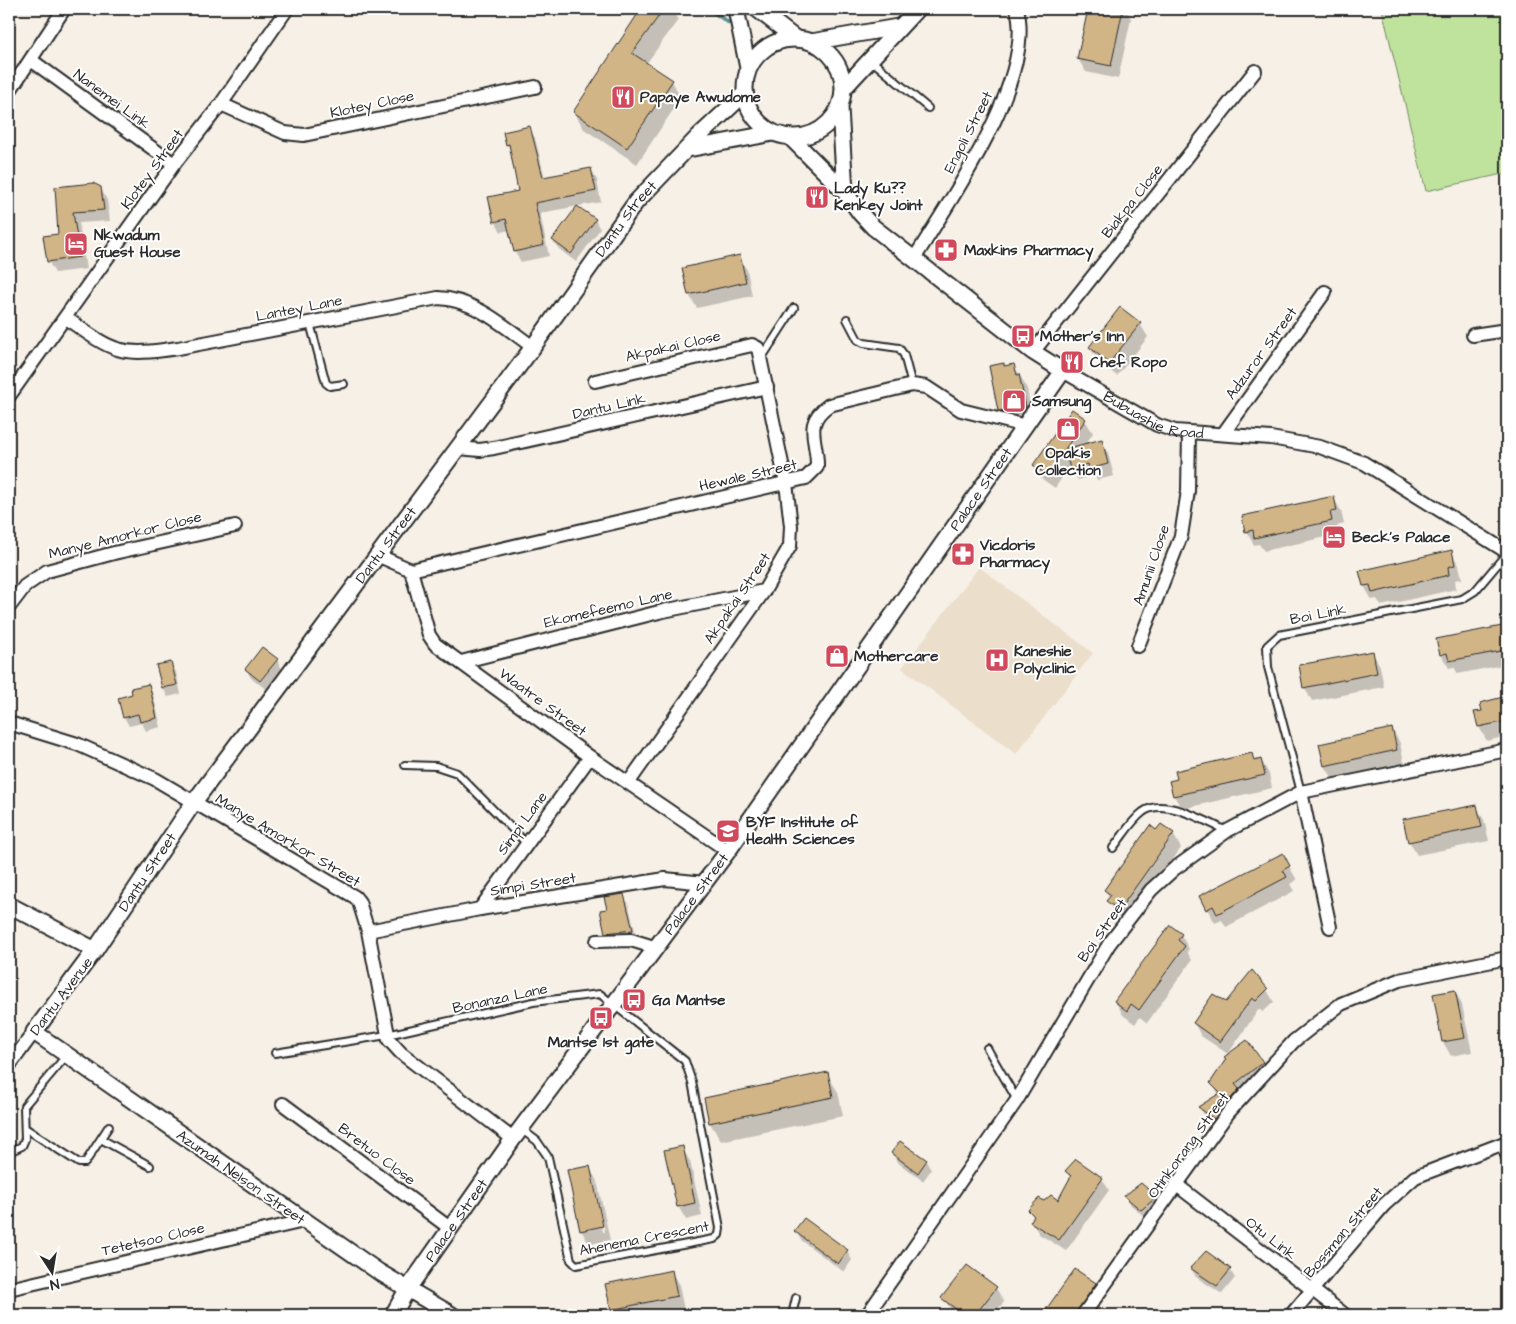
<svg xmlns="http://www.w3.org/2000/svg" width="1516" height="1324" font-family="'Architects Daughter',sans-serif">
	<rect width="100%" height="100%" fill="#f6f0e7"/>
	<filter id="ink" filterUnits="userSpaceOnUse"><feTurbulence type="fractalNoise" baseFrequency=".02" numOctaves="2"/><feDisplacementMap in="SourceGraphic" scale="10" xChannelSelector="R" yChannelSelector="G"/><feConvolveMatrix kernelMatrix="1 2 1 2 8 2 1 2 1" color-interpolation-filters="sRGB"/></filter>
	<g filter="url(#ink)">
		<path fill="#ebdeca" d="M979 567 1093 653 1016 754 902 668Z"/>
		<path fill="#bfe39d" stroke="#758764" d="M1382 9H1507V173L1426 191Z"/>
		<g fill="#0003" fill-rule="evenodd">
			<path d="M644 9H671L678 20 646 64 672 81 681 98 637 164 584 129 574 112Z"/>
			<path d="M824 9H841L836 17Z"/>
			<path d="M1089 9H1126L1131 19 1118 79 1086 72 1078 59Z"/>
			<path d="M529 128 535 138 545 178 591 169 597 180 601 202 540 213 549 256 521 262 515 252 510 230 501 232 495 221 519 192 512 152 507 144Z"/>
			<path d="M56 188H100L107 200 110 221 79 223 86 269 55 273 48 261 60 235Z"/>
			<path d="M595 220 600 229 576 262 559 249 554 241Z"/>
			<path d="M739 257 747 270 752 296 697 308 689 295Z"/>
			<path d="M1140 324 1148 337 1117 376 1098 361 1090 347Z"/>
			<path d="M1003 364 1005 367 1014 366 1022 379 1027 389 1033 420 1007 424 999 410Z"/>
			<path d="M1085 420 1093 433 1085 445 1101 441 1108 453 1114 476 1097 480 1094 475 1078 480 1070 466 1055 488 1042 479 1034 465Z"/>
			<path d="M1333 497 1341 511 1344 524 1337 526 1339 534 1264 551 1259 544 1254 545 1246 531Z"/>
			<path d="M1451 552 1459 565 1462 579 1455 580 1456 589 1381 606 1377 599 1372 600 1364 586 1361 572Z"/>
			<path d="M1507 626V664L1458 674 1454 667 1449 668 1441 655 1438 640Z"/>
			<path d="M1372 652 1380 666 1384 687 1312 701 1304 687Z"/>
			<path d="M277 660 282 669 266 689 251 678 246 669Z"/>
			<path d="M171 663 176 672 181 694 168 697 163 688 158 666Z"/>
			<path d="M148 685 153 694 161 727 146 731 142 723 129 726 124 717 134 695Z"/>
			<path d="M1507 697V736L1487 741 1479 727 1476 713 1483 712 1481 703Z"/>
			<path d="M1392 729 1400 743 1404 763 1333 779 1325 766Z"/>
			<path d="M1251 754 1256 761 1261 760 1269 774 1272 788 1182 809 1174 796Z"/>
			<path d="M1476 806 1484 820 1489 841 1417 855 1409 841Z"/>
			<path d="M1157 832 1173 834 1181 848 1127 923 1116 915 1108 901 1110 898 1105 890Z"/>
			<path d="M1282 854 1297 880 1290 884 1294 891 1226 927 1222 920 1215 923 1200 896Z"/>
			<path d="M623 895 628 903 637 938 611 940 606 932Z"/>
			<path d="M1170 927 1181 935 1189 949 1187 952 1192 960 1147 1023 1140 1017 1135 1024 1123 1015 1115 1001Z"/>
			<path d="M1267 990 1274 1002 1263 1012 1259 1009 1228 1054 1201 1036 1194 1023 1226 1004Z"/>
			<path d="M1455 991 1462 1005 1472 1052 1451 1056 1443 1042 1434 995Z"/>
			<path d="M1247 1042 1267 1072 1219 1127 1205 1116 1200 1108 1219 1095 1212 1083Z"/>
			<path d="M827 1074 838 1092 843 1116 721 1141 710 1123Z"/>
			<path d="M682 1148 690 1161 702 1216 686 1220 678 1206Z"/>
			<path d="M892 1153 926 1161 931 1170 923 1181 897 1162Z"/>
			<path d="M589 1167 597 1181 610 1240 589 1244 581 1230ZM592 1180H594L605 1232H603Z"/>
			<path d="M1067 1172 1102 1179 1109 1190 1066 1251 1039 1234 1032 1222 1034 1218 1030 1210 1044 1202H1058L1071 1179Z"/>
			<path d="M1126 1197H1156L1161 1206 1146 1218 1131 1205Z"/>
			<path d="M805 1219 847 1251 852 1260 844 1272 801 1240 796 1231Z"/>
			<path d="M1191 1268 1230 1270 1235 1278 1222 1294 1196 1277Z"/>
			<path d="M671 1271 679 1285 684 1310 659 1315H615L607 1285Z"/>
			<path d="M1095 1284 1103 1298 1092 1315H1053L1049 1308Z"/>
			<path d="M996 1288 1004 1302 993 1315H955L943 1298Z"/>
			<path d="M1029 1310 1034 1315H1024Z"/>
		</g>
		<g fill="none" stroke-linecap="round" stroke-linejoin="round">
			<path stroke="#609195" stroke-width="4.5" d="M709 9 728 22"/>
		</g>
		<g fill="#d2b587" stroke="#2b2b2b">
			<path d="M641 9H664L632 53 673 80 627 148 573 112Z"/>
			<path d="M1088 9H1123L1111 66 1077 59Z"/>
			<path d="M530 126 543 177 591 168 596 191 535 203 544 245 514 252 506 219 494 222 488 197 518 191 509 144 506 145 503 132Z"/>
			<path d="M93 183 101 187 104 210 73 212 80 257 47 262 43 236 58 234 55 187Z"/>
			<path d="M577 206 596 219 571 254 552 240Z"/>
			<path d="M740 255 746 282 688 295 682 268Z"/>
			<path d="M1120 307 1141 323 1109 363 1089 347Z"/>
			<path d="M1004 363V366L1014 364 1017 375 1019 374 1026 407 998 411 989 366Z"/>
			<path d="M1072 409 1086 419 1047 475 1033 465Z"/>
			<path d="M1102 439 1108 464 1089 469 1088 464 1070 469 1065 449Z"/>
			<path d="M1334 496 1337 511 1330 512 1332 521 1254 538 1253 530 1245 532 1242 516Z"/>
			<path d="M1452 550 1455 565 1448 567 1449 575 1372 593 1370 585 1363 586 1359 571Z"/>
			<path d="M1507 625V641H1505L1506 650 1449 661 1447 653 1440 655 1436 639Z"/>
			<path d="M262 647 278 659 260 681 245 669Z"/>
			<path d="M1373 651 1377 673 1303 688 1299 665Z"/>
			<path d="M171 662 177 685 162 688 156 665Z"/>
			<path d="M149 684 157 718 140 722 138 714 123 718 118 698 132 694 131 688Z"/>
			<path d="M1507 696V721L1478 727 1474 712 1482 711 1480 703Z"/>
			<path d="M1392 728 1397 750 1324 766 1319 744Z"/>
			<path d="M1252 753 1254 761 1261 759 1265 775 1173 796 1169 781 1177 779 1175 771Z"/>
			<path d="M1477 805 1482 827 1408 842 1403 819Z"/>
			<path d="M1161 824 1174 833 1119 910 1106 901 1111 895 1104 890 1150 825 1156 830Z"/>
			<path d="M1283 853 1290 866 1283 870 1287 877 1217 914 1213 906 1206 910 1199 896Z"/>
			<path d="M624 894 633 930 605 933 600 910 607 909 604 897Z"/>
			<path d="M1170 925 1182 934 1178 940 1185 946 1139 1010 1131 1004 1127 1011 1114 1001Z"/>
			<path d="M1252 970 1268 989 1256 1001 1252 998 1220 1042 1193 1023 1213 994 1226 1002Z"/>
			<path d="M1455 990 1465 1038 1442 1042 1433 994Z"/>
			<path d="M1247 1040 1263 1062 1235 1084 1239 1089 1214 1119 1198 1107 1220 1093 1210 1083 1226 1059 1224 1057Z"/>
			<path d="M828 1072 833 1097 709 1123 704 1098Z"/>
			<path d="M900 1141 927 1160 918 1173 891 1153Z"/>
			<path d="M683 1146 695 1203 677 1207 664 1150Z"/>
			<path d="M1076 1159 1103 1178 1059 1240 1030 1222 1034 1216 1028 1210 1039 1198 1044 1201 1051 1195 1058 1200 1071 1176 1065 1171Z"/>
			<path d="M590 1166 603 1226 580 1231 567 1170Z"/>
			<path d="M1141 1183 1157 1197 1141 1210 1124 1196Z"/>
			<path d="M804 1218 848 1250 838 1264 794 1231Z"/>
			<path d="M1206 1251 1231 1269 1217 1286 1190 1268Z"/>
			<path d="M967 1265 997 1287 975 1315H964L941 1298Z"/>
			<path d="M1075 1269 1096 1283 1075 1315H1042Z"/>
			<path d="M672 1270 677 1296 611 1310 605 1284Z"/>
		</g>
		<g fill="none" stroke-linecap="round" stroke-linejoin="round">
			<g stroke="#2b2b2b" stroke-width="10">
				<g id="service">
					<path d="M871 60 928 108"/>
					<path d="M847 319 858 340 864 343 899 348 904 355 912 385"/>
					<path d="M310 323 326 383 330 386 344 384"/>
					<path d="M761 359 794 308"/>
					<path d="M405 765 436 766 457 773 527 844"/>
					<path d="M1301 792 1268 667 1267 646 1279 635 1462 599 1475 591 1507 553"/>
					<path d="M1113 848C1122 837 1131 821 1143 812 1163 796 1207 822 1227 831"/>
					<path d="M987 1048 1017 1100"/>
					<path d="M275 1053 387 1035 533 1002 600 994 685 1061 692 1082 720 1228 719 1235 714 1239 576 1265 571 1260 548 1157 537 1141 521 1129"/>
					<path d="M25 1128 79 1163H85L109 1126"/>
					<path d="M101 1139 150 1166"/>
					<path d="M1499 1144 1507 1162"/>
					<path d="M9 1152 22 1146 25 1139 24 1106 66 1056"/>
					<path d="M792 1315 796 1298"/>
				</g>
			</g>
			<g stroke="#2b2b2b" stroke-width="16">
				<g id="minor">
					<path d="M31 60 174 164"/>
					<path d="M9 92 64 9"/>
					<path d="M221 104 285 133 304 135 535 87"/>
					<path d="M914 259C950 200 1036 78 1017 9"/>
					<path d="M66 318C114 352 119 357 178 348L438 298C474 299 505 327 533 347"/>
					<path d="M1473 335 1507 330"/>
					<path d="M1033 352 1255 71"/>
					<path id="s1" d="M1063 371 1157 425 1175 431 1271 438 1320 447 1364 463 1507 552"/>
					<path d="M595 381 752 345 758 348 786 483 791 526 790 546 764 591 629 782"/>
					<path d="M9 396 174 164 221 104 287 9"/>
					<path d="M1223 434 1325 292"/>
					<path d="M458 448 480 450 494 448 767 387"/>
					<path d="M377 555 411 570 429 635 435 644 590 757 728 851"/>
					<path d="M411 570 806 478 817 467C818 440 802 424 829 405L912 385 926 387 961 410 1026 426"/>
					<path d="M9 607 25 586 47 571 114 553 235 526"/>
					<path d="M1138 646 1181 536 1188 491 1189 433"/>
					<path d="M461 662 663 611 764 591"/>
					<path d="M9 723 77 744 155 779 355 897 359 902 368 931 389 1040 401 1053 513 1139"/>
					<path d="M1301 792 1330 927"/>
					<path d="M480 909 590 757"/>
					<path d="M368 931 480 909 665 879 705 883"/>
					<path d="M597 941 631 940 657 948"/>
					<path d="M9 1066 34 1032"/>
					<path d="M283 1104 451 1229"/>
					<path d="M1178 1186 1345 1315"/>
					<path d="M9 1289 304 1221"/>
					<path d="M867 1315 1017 1100 1109 944 1151 890 1174 869 1227 831 1301 792 1507 750"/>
					<path d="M1083 1315 1228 1113 1294 1041 1341 1004 1399 980 1507 958"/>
					<path d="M1291 1315 1384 1205 1415 1177 1507 1142"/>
					<path d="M1506 1315H1507"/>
				</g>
			</g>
			<g stroke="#2b2b2b" stroke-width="19">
				<g id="tertiary">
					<path d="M736 9 748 68"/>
					<path d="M757 9 796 39"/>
					<circle cx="794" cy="88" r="49"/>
					<path d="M811 42 898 27"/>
					<path d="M844 88 917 9"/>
					<path d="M840 108 845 192"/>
					<path d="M688 149 773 133"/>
					<path d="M9 905 95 950"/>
					<path id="s2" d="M393 1315 407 1290 513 1139 728 851 1063 371 1033 352 873 227 860 213 845 192 790 137"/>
					<path id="s3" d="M452 1315 379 1272 34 1032 95 950 194 802 533 347 636 202 699 136 744 94"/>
				</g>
			</g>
			<use href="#service" stroke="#fff" stroke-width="6"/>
			<use href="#minor" stroke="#fff" stroke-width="12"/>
			<use href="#tertiary" stroke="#fff" stroke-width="15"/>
		</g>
	</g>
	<defs>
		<g id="restaurant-square" transform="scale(1.25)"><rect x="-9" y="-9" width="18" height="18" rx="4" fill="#d1495b" stroke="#fff"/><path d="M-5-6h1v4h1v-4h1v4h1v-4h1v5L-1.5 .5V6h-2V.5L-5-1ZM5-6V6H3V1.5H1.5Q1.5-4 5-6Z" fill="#fff"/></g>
		<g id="hotel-square" transform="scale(1.25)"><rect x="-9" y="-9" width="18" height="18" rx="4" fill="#d1495b" stroke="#fff"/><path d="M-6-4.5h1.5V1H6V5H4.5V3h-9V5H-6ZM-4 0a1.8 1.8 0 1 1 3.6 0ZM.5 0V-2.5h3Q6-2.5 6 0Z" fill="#fff"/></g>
		<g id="pharmacy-square" transform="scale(1.25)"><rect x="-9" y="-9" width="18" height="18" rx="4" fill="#d1495b" stroke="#fff"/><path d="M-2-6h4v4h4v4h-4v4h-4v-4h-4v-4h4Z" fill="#fff"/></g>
		<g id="bus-square" transform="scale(1.25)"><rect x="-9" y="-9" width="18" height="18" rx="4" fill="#d1495b" stroke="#fff"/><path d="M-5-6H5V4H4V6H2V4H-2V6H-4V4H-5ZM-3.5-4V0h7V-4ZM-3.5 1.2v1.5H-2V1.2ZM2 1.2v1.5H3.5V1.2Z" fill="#fff"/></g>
		<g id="shop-square" transform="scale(1.25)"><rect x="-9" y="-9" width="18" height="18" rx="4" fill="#d1495b" stroke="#fff"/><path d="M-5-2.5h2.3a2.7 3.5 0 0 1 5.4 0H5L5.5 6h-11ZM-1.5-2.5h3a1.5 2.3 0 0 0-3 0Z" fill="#fff"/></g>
		<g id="hospital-square" transform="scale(1.25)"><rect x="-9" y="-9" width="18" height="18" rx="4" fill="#d1495b" stroke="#fff"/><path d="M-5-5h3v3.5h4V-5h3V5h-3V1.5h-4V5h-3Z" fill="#fff"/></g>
		<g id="school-square" transform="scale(1.25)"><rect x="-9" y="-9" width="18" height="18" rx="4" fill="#d1495b" stroke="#fff"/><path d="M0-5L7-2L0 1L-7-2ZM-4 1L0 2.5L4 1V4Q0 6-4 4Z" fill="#fff"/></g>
	</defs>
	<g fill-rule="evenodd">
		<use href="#restaurant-square" x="623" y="97"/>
		<use href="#restaurant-square" x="817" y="197"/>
		<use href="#hotel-square" x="76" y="244"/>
		<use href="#pharmacy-square" x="946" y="250"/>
		<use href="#bus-square" x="1023" y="336"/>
		<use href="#restaurant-square" x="1072" y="362"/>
		<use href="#shop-square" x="1014" y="401"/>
		<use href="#shop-square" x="1068" y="429"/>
		<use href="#hotel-square" x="1334" y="537"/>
		<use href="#pharmacy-square" x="963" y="554"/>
		<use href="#shop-square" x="837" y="656"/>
		<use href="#hospital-square" x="997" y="660"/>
		<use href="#school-square" x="728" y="831"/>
		<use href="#bus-square" x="634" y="1000"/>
		<use href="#bus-square" x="601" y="1018"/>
	</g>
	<g text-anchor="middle" stroke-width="4" stroke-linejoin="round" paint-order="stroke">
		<g font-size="15" font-weight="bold" fill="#2b2b2b" stroke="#fff" text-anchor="start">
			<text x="640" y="102">Papaye Awudome</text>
			<text x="834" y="193">Lady Ku??<tspan x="834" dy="17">Kenkey Joint</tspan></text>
			<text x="94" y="240">Nkwadum<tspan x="94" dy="17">Guest House</tspan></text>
			<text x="964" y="255">Maxkins Pharmacy</text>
			<text x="1040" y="341">Mother's Inn</text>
			<text x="1090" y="367">Chef Ropo</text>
			<text x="1032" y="406">Samsung</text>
			<text x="1068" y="458" text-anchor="middle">Opakis<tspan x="1068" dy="17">Collection</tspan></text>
			<text x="1352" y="542">Beck's Palace</text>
			<text x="980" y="550">Vicdoris<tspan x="980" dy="17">Pharmacy</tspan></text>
			<text x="1014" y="656">Kaneshie<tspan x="1014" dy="17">Polyclinic</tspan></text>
			<text x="854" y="661">Mothercare</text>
			<text x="746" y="827">BYF Institute of<tspan x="746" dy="17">Health Sciences</tspan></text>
			<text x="652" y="1005">Ga Mantse</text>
			<text x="601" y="1047" text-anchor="middle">Mantse 1st gate</text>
		</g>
		<g font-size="15" fill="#2b2b2b" stroke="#fff">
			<text transform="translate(112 99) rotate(36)" y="5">Nanemei Link</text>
			<text transform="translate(372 104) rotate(-12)" y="5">Klotey Close</text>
			<text transform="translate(968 132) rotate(-63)" y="5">Engoli Street</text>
			<text transform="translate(152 169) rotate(-54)" y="5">Klotey Street</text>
			<text transform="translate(1132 201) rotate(-52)" y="5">Biakpa Close</text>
			<text dy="5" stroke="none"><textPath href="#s3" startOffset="1511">Dantu Street</textPath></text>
			<text transform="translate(299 308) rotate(-11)" y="5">Lantey Lane</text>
			<text transform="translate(673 346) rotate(-13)" y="5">Akpakai Close</text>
			<text transform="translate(1261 353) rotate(-54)" y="5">Adzuror Street</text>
			<text transform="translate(609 406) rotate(-13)" y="5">Dantu Link</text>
			<text dy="5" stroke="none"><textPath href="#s1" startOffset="102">Bubuashie Road</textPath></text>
			<text transform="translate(748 475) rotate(-13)" y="5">Hewale Street</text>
			<text dy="5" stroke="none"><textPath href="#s2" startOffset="1014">Palace Street</textPath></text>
			<text transform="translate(125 535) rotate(-14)" y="5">Manye Amorkor Close</text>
			<text dy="5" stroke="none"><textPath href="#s3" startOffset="1106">Dantu Street</textPath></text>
			<text transform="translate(1151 565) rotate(-71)" y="5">Amunii Close</text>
			<text transform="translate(737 598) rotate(-56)" y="5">Akpakai Street</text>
			<text transform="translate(608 608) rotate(-13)" y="5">Ekomefeemo Lane</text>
			<text transform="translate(1318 614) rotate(-11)" y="5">Boi Link</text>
			<text transform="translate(543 702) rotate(36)" y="5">Waatre Street</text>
			<text transform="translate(522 823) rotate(-54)" y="5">Simpi Lane</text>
			<text transform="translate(288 840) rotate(31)" y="5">Manye Amorkor Street</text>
			<text dy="5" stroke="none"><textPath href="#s3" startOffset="701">Dantu Street</textPath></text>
			<text transform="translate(533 884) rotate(-9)" y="5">Simpi Street</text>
			<text dy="5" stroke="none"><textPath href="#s2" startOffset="519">Palace Street</textPath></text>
			<text transform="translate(1102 930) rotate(-55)" y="5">Boi Street</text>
			<text transform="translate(61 996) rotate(-53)" y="5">Dantu Avenue</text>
			<text transform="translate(500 998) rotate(-12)" y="5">Bonanza Lane</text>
			<text transform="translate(1188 1145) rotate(-54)" y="5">Otinkorang Street</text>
			<text transform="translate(377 1154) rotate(37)" y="5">Bretuo Close</text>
			<text transform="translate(241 1177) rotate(35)" y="5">Azumah Nelson Street</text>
			<text dy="5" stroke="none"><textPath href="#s2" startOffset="114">Palace Street</textPath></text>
			<text transform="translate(1343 1232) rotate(-50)" y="5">Bossman Street</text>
			<text transform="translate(644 1238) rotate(-11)" y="5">Ahenema Crescent</text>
			<text transform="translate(1271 1238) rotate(38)" y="5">Otu Link</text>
			<text transform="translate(153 1239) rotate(-13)" y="5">Tetetsoo Close</text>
		</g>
	</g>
	<rect width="1516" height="1324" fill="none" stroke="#fff" stroke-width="30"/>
	<rect x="15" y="15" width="1486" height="1294" fill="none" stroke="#2b2b2b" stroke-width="2" filter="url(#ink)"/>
	<g transform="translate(52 1272) rotate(168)" stroke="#ffffff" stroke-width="4" paint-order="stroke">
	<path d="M0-4L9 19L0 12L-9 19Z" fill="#2b2b2b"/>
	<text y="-8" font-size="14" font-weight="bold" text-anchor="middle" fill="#2b2b2b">N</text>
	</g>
</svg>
